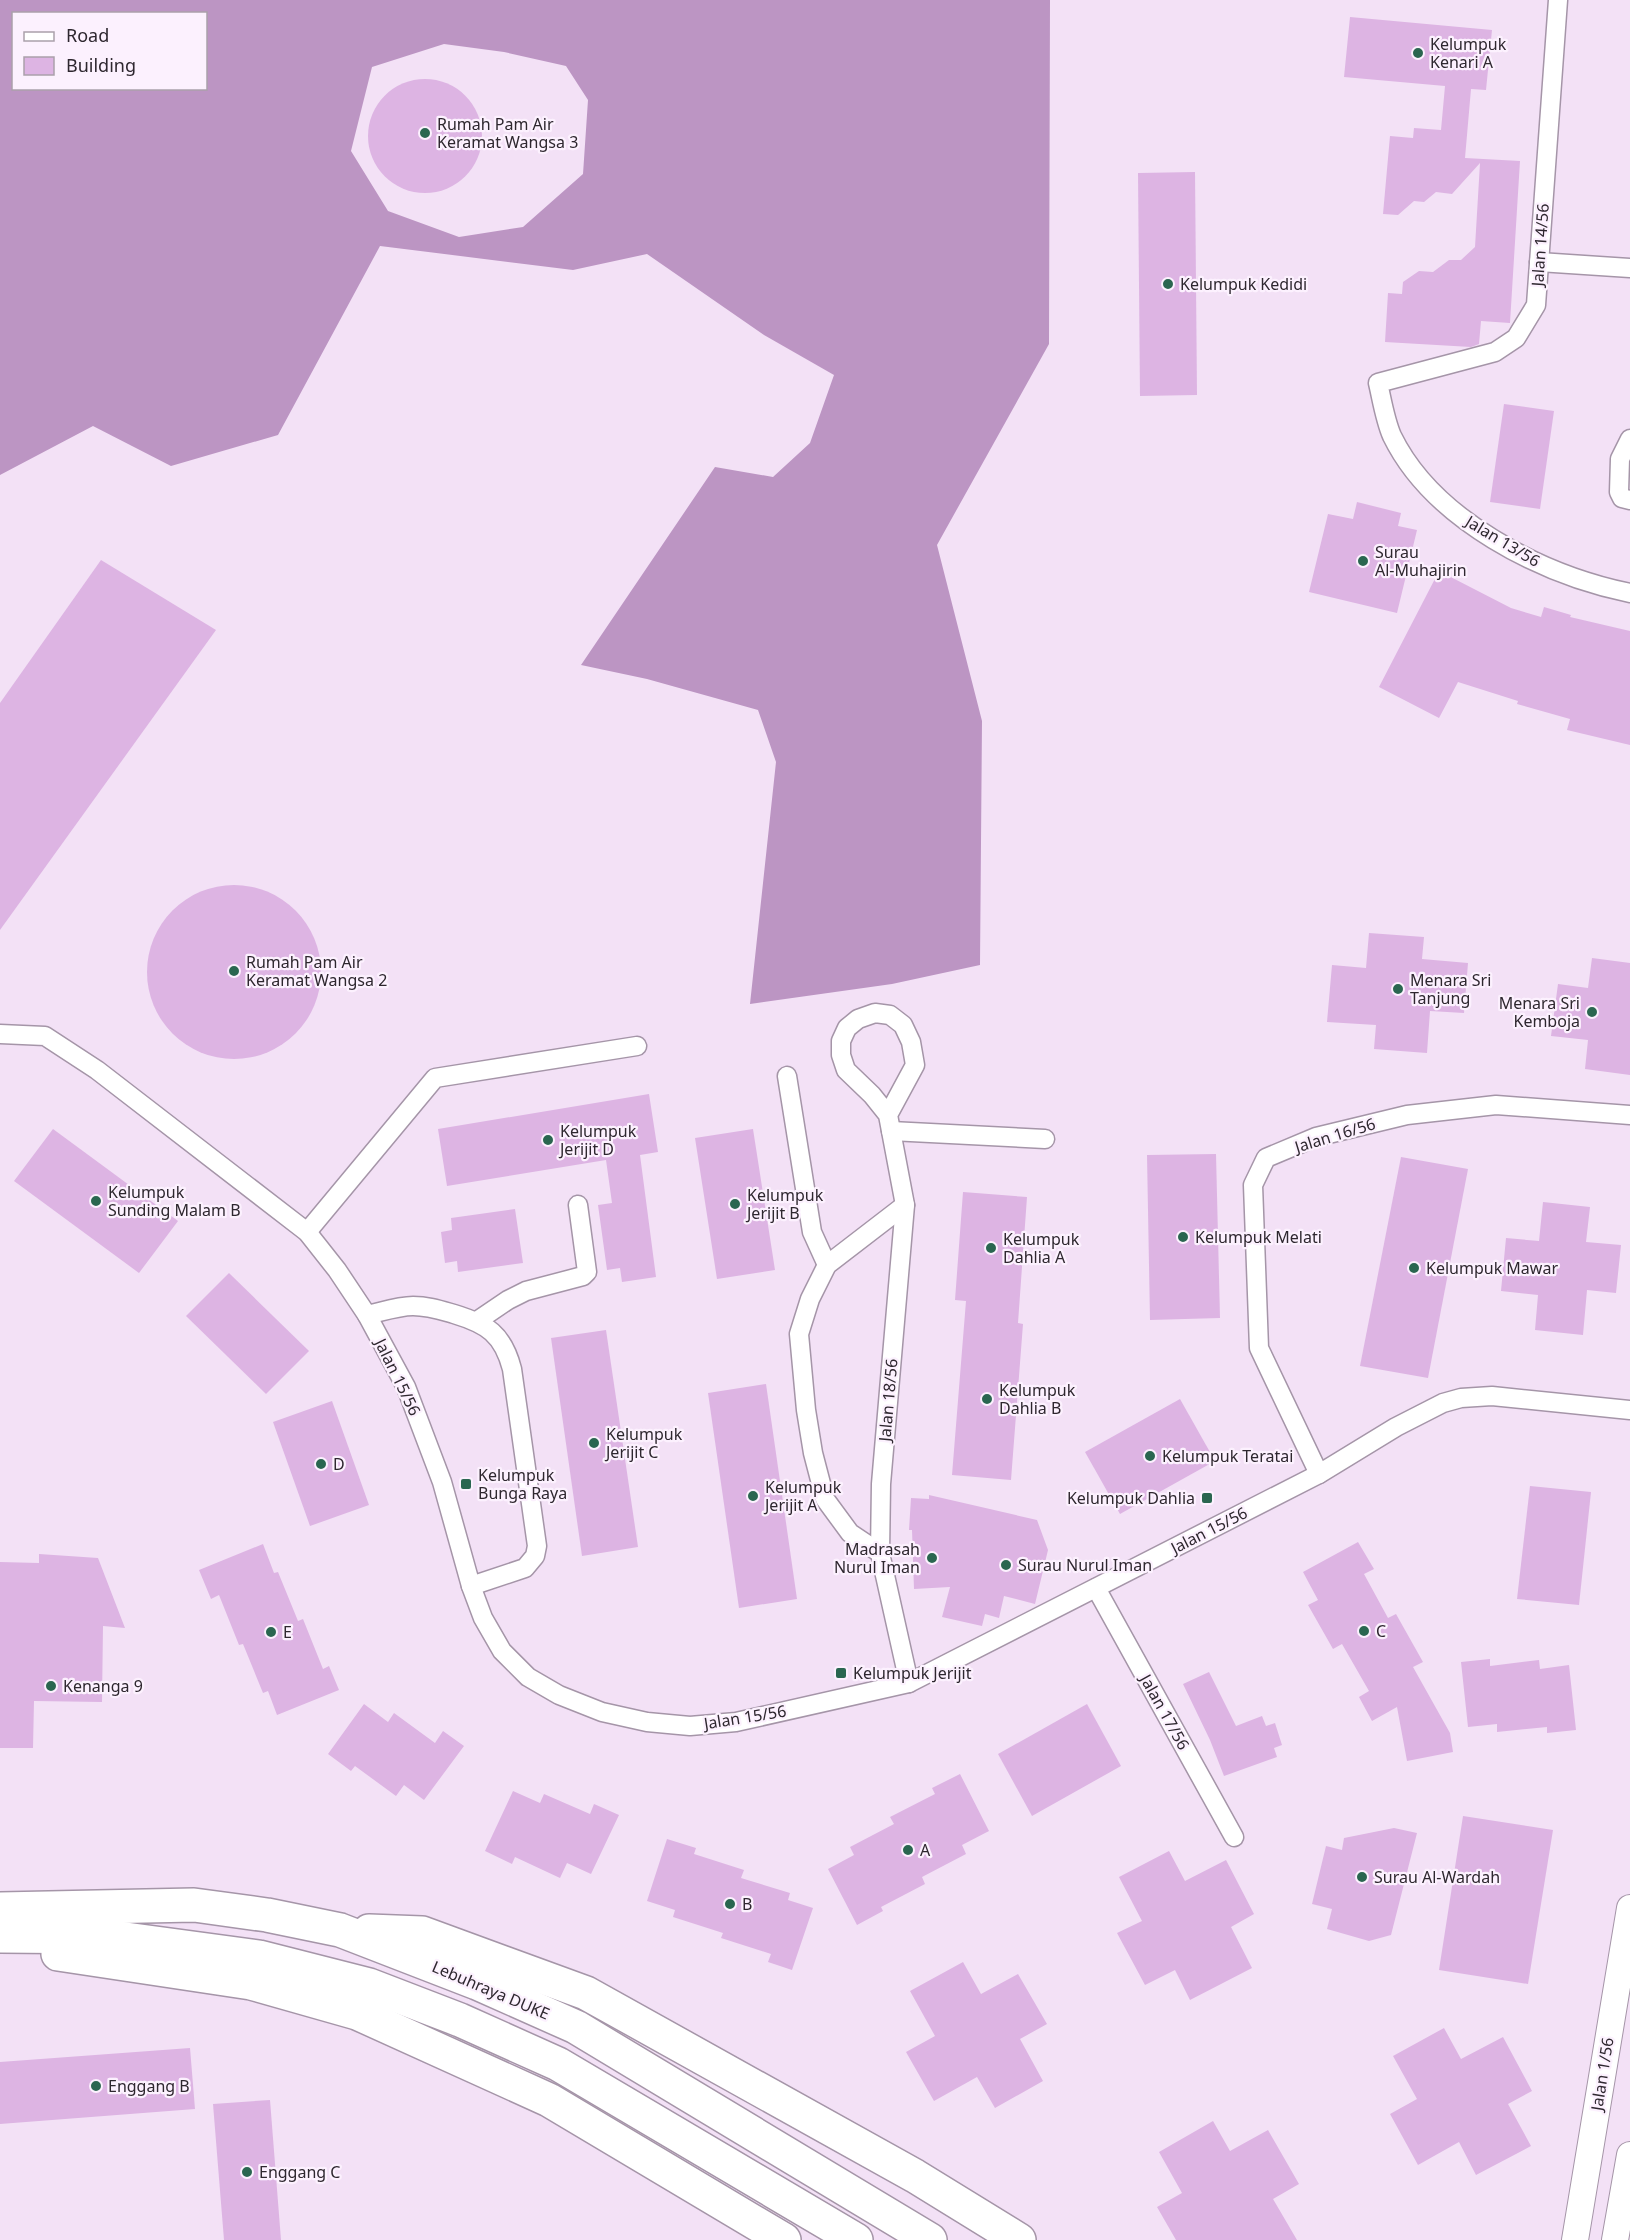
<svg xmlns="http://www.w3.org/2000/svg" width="1630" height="2240" font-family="'Noto Sans',sans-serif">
	<rect width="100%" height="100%" fill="#f3e1f6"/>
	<path fill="#bc95c3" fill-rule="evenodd" d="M0 0H1050L1049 344 937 545 982 721 980 965 892 984 750 1004 776 762 758 710 647 679 581 665 715 467 773 477 810 443 834 375 764 335 647 254 573 270 380 246 278 435 171 466 93 426 0 475ZM14 14H206V88H14ZM444 44 504 52 566 66 588 100 583 174 523 227 459 237 388 211 351 151 372 67Z"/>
	<g fill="#ddb4e3">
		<path d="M1350 17 1492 30 1486 90 1471 89 1465 158 1520 161 1510 323 1481 321 1479 344 1471 347 1385 342 1388 293 1402 294 1403 282 1419 271 1433 272 1449 260H1461L1475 247 1480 163 1452 194 1436 192 1424 202 1414 201 1398 215 1383 214 1390 136 1413 138 1414 128 1441 130 1445 86 1344 77Z"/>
		<circle cx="425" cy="136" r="57"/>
		<path d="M1195 172 1197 395 1140 396 1138 173Z"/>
		<path d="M1504 404 1554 411 1540 509 1490 502Z"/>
		<path d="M1357 502 1401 513 1398 526 1417 530 1397 613 1309 592 1328 514 1353 519Z"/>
		<path d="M101 560 216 630 0 930V703Z"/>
		<path d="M1439 571 1511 608 1541 617 1544 607 1571 615 1570 617 1630 631V745L1567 730 1570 719 1517 704 1518 701 1458 682 1439 718 1379 687Z"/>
		<circle cx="234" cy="972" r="87"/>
		<path d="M1369 933 1424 937 1422 959 1468 963 1464 1013 1430 1011 1427 1053 1374 1049 1376 1025 1327 1022 1332 965 1366 968Z"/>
		<path d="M1592 958 1630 963V1075L1585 1069 1588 1040 1551 1036 1558 984 1588 988Z"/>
		<path d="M649 1094 658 1152 640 1155 656 1277 622 1282 620 1268 607 1270 598 1205 612 1203 606 1160 447 1186 438 1129Z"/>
		<path d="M53 1129 178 1221 139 1273 14 1181Z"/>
		<path d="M753 1129 775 1270 717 1279 695 1138Z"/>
		<path d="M1216 1154 1220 1318 1150 1320 1147 1155Z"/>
		<path d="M1401 1157 1468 1169 1428 1378 1360 1366Z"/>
		<path d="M963 1192 1027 1197 1018 1323 1023 1324 1011 1480 952 1475 966 1301 955 1300Z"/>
		<path d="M1543 1202 1590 1207 1586 1242 1621 1245 1616 1293 1587 1290 1583 1335 1535 1330 1538 1295 1501 1291 1506 1238 1539 1241Z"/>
		<path d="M515 1209 523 1263 458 1272 457 1261 445 1263 441 1232 452 1230 451 1218Z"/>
		<path d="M229 1273 309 1351 266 1394 186 1316Z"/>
		<path d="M606 1330 638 1547 582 1556 551 1338Z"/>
		<path d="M766 1384 797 1599 739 1608 708 1393Z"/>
		<path d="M1180 1399 1215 1461 1120 1514 1085 1452Z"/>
		<path d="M332 1401 369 1505 310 1526 273 1422Z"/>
		<path d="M1530 1486 1591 1492 1579 1605 1517 1599Z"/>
		<path d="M929 1495 1037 1520 1048 1550 1035 1604 1004 1596 999 1618 985 1614 982 1626 942 1617 950 1587 914 1589 912 1530H909L911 1498 929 1499Z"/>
		<path d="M1358 1542 1374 1569 1364 1574 1388 1618 1396 1614 1423 1662 1413 1667 1450 1733 1453 1752 1407 1761 1397 1707 1372 1721 1359 1697 1369 1691 1342 1644 1333 1649 1308 1605 1318 1600 1303 1572Z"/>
		<path d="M263 1544 274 1573 278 1572 298 1621 303 1619 323 1669 329 1666 339 1690 277 1715 268 1691 263 1693 243 1644 239 1645 219 1595 211 1599 199 1570Z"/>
		<path d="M39 1554 98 1558 125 1628 103 1626 102 1702 34 1701 33 1748H0V1562L39 1563Z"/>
		<path d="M1490 1659V1666L1539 1660 1540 1669 1569 1665 1576 1730 1547 1733V1727L1497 1732V1724L1468 1727 1461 1662Z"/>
		<path d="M1209 1672 1236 1726 1262 1716 1266 1726 1275 1723 1282 1745 1274 1748 1277 1757 1224 1776 1210 1740 1183 1684Z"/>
		<path d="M364 1704 388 1722 394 1713 435 1743 443 1731 464 1746 424 1800 404 1785 396 1796 355 1766 351 1771 328 1754Z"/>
		<path d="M1087 1704 1121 1766 1032 1816 998 1754Z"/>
		<path d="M960 1774 989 1831 962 1845 966 1854 922 1877 925 1884 881 1907 883 1911 857 1925 828 1869 854 1855 850 1847 894 1824 890 1817 935 1794 932 1788Z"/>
		<path d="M513 1791 540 1803 544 1794 590 1814 594 1804 619 1815 591 1874 567 1863 560 1878 515 1857 512 1864 485 1851Z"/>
		<path d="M1463 1816 1553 1830 1528 1984 1439 1970Z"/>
		<path d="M1394 1828 1417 1833 1391 1935 1369 1941 1327 1929 1332 1909 1312 1904 1326 1846 1342 1850 1344 1838Z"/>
		<path d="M667 1839 696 1848 694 1854 744 1870 741 1878 790 1893 788 1900 813 1908 792 1970 768 1962 771 1954 721 1938 723 1933 673 1917 675 1910 647 1901Z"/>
		<path d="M1169 1851 1185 1881 1226 1860 1254 1914 1231 1927 1252 1968 1190 2000 1175 1970 1145 1985 1117 1933 1142 1921 1119 1877Z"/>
		<path d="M963 1962 981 1994 1018 1974 1047 2024 1020 2039 1043 2081 995 2108 977 2077 934 2101 906 2052 935 2036 910 1991Z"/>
		<path d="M1444 2028 1461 2059 1503 2037 1532 2091 1508 2104 1531 2146 1476 2175 1459 2142 1418 2165 1390 2114 1417 2099 1393 2056Z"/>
		<path d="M190 2048 195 2109 0 2124V2062Z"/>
		<path d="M270 2100 281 2240H224L213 2104Z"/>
		<path d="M1213 2121 1230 2151 1268 2130 1299 2184 1273 2199 1297 2240H1176L1157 2207 1182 2193 1159 2152Z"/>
	</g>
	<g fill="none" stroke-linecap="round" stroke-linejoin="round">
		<g stroke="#a595a8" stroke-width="21">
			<g id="street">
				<path d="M1558 0 1536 305 1516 338 1495 352 1378 383C1382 400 1385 420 1392 436 1433 520 1542 575 1630 593"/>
				<path d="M1539 262 1630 268"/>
				<path d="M1630 439 1620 459 1619 492 1622 498 1630 500"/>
				<path d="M0 1034 45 1036 97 1070 307 1232 337 1270 367 1315 406 1387 442 1482 471 1586 483 1618 502 1651 528 1677 559 1695 602 1712 647 1722 690 1726 736 1722 909 1683 1319 1474 1396 1427 1443 1403 1461 1398 1492 1396 1630 1410"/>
				<path d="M787 1076 812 1232 827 1265"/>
				<path d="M888 1115 915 1065 911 1042 903 1025 890 1015 875 1013 858 1019 847 1028 841 1041V1055L846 1070 872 1095 888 1115 905 1205 881 1484 880 1553 909 1683"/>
				<path d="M891 1131 1045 1139"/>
				<path d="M307 1232 435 1078 637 1046"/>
				<path d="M367 1315C381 1312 398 1306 413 1306 428 1306 440 1310 454 1314 487 1324 503 1334 512 1369L537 1546 535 1556 525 1568 471 1586"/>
				<path d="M477 1321 508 1300 526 1291 583 1276 587 1272 578 1205"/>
				<path d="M1319 1474 1259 1348 1253 1185 1266 1158 1316 1137 1407 1115 1496 1105 1630 1115"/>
				<path d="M880 1553 850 1533 825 1499 813 1453 806 1410 799 1334 810 1299 827 1265 905 1205"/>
				<path d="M1096 1588 1234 1837"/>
			</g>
		</g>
		<g stroke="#a595a8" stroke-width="28">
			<g id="secondary">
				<path d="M1575 2240 1630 1908"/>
				<path d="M1615 2240 1630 2155"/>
			</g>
		</g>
		<g stroke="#a595a8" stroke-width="36">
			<g id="highway">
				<path d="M0 1909 194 1905 267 1915 340 1930 477 1983 576 2027 930 2240"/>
				<path d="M369 1931 422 1933 586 1993 915 2176 1019 2240"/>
				<path d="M0 1936 111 1937 259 1957 369 1985 460 2020 558 2064 856 2240"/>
				<path d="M58 1954 251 1983 357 2013 549 2100 784 2240"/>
			</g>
		</g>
		<use href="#street" stroke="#fff" stroke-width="18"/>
		<use href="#secondary" stroke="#fff" stroke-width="26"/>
		<use href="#highway" stroke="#fff" stroke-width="33"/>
	</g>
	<g fill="#2a6650" stroke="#fcf1fe" stroke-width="2">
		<circle cx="1418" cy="53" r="6"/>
		<circle cx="425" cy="133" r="6"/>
		<circle cx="1168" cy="284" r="6"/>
		<circle cx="1363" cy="561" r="6"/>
		<circle cx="234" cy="971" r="6"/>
		<circle cx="1398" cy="989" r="6"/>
		<circle cx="1592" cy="1012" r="6"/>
		<circle cx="548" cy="1140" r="6"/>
		<circle cx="96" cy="1201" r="6"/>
		<circle cx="735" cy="1204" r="6"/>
		<circle cx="1183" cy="1237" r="6"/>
		<circle cx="991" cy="1248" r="6"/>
		<circle cx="1414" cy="1268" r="6"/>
		<circle cx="987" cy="1399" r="6"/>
		<circle cx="594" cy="1443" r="6"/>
		<circle cx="1150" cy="1456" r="6"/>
		<circle cx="321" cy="1464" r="6"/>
		<rect x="460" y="1478" width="12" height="12" rx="3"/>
		<circle cx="753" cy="1496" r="6"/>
		<rect x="1201" y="1492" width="12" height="12" rx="3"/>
		<circle cx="932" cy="1558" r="6"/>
		<circle cx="1006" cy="1565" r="6"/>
		<circle cx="1364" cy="1631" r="6"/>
		<circle cx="271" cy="1632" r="6"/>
		<rect x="835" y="1667" width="12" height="12" rx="3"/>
		<circle cx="51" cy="1686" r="6"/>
		<circle cx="908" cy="1850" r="6"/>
		<circle cx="1362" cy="1877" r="6"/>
		<circle cx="730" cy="1904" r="6"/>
		<circle cx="96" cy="2086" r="6"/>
		<circle cx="247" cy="2172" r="6"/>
	</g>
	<g text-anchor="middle" stroke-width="4.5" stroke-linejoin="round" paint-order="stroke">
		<g font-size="16" fill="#2e272f" stroke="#fcf1fe" text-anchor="start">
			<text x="1430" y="50">Kelumpuk<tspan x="1430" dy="18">Kenari A</tspan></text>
			<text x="437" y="130">Rumah Pam Air<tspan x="437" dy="18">Keramat Wangsa 3</tspan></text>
			<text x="1180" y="290">Kelumpuk Kedidi</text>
			<text x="1375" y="558">Surau<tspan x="1375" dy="18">Al-Muhajirin</tspan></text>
			<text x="246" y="968">Rumah Pam Air<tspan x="246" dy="18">Keramat Wangsa 2</tspan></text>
			<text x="1410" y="986">Menara Sri<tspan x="1410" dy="18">Tanjung</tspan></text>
			<text x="1580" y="1009" text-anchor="end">Menara Sri<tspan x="1580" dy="18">Kemboja</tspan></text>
			<text x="560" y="1137">Kelumpuk<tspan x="560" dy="18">Jerijit D</tspan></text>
			<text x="108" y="1198">Kelumpuk<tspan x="108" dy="18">Sunding Malam B</tspan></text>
			<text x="747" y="1201">Kelumpuk<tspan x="747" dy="18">Jerijit B</tspan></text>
			<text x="1195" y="1243">Kelumpuk Melati</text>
			<text x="1003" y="1245">Kelumpuk<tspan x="1003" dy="18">Dahlia A</tspan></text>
			<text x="1426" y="1274">Kelumpuk Mawar</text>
			<text x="999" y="1396">Kelumpuk<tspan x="999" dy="18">Dahlia B</tspan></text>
			<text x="606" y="1440">Kelumpuk<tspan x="606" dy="18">Jerijit C</tspan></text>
			<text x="1162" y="1462">Kelumpuk Teratai</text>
			<text x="333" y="1470">D</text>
			<text x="478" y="1481">Kelumpuk<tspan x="478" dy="18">Bunga Raya</tspan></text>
			<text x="765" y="1493">Kelumpuk<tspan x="765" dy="18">Jerijit A</tspan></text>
			<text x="1195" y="1504" text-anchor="end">Kelumpuk Dahlia</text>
			<text x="920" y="1555" text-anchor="end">Madrasah<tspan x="920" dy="18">Nurul Iman</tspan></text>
			<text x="1018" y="1571">Surau Nurul Iman</text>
			<text x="1376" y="1637">C</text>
			<text x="283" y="1638">E</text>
			<text x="853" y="1679">Kelumpuk Jerijit</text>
			<text x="63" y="1692">Kenanga 9</text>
			<text x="920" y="1856">A</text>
			<text x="1374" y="1883">Surau Al-Wardah</text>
			<text x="742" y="1910">B</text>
			<text x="108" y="2092">Enggang B</text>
			<text x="259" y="2178">Enggang C</text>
		</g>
		<g font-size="16" fill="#2e272f" stroke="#fcf1fe">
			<text transform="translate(1540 245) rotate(-86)" y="6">Jalan 14/56</text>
			<text transform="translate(1503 541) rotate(31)" y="6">Jalan 13/56</text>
			<text transform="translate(1335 1135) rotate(-17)" y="6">Jalan 16/56</text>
			<text transform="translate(398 1377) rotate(64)" y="6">Jalan 15/56</text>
			<text transform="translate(888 1400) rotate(-85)" y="6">Jalan 18/56</text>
			<text transform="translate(1209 1530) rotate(-27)" y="6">Jalan 15/56</text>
			<text transform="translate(1165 1712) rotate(61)" y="6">Jalan 17/56</text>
			<text transform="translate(745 1717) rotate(-9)" y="6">Jalan 15/56</text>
			<text transform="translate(491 1990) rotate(23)" y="6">Lebuhraya DUKE</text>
			<text transform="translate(1602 2074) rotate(-81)" y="6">Jalan 1/56</text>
		</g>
	</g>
	<rect x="12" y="12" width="195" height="78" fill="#fcf1fe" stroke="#aaa0ab" stroke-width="1.5"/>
	<rect x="24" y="32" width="30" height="9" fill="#ffffff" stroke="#aaa0ab" stroke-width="1.5"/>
	<text x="66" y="42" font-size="18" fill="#2e272f">Road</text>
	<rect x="24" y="57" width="30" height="18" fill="#ddb4e3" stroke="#aaa0ab" stroke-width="1.5"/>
	<text x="66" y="72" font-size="18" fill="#2e272f">Building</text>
</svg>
